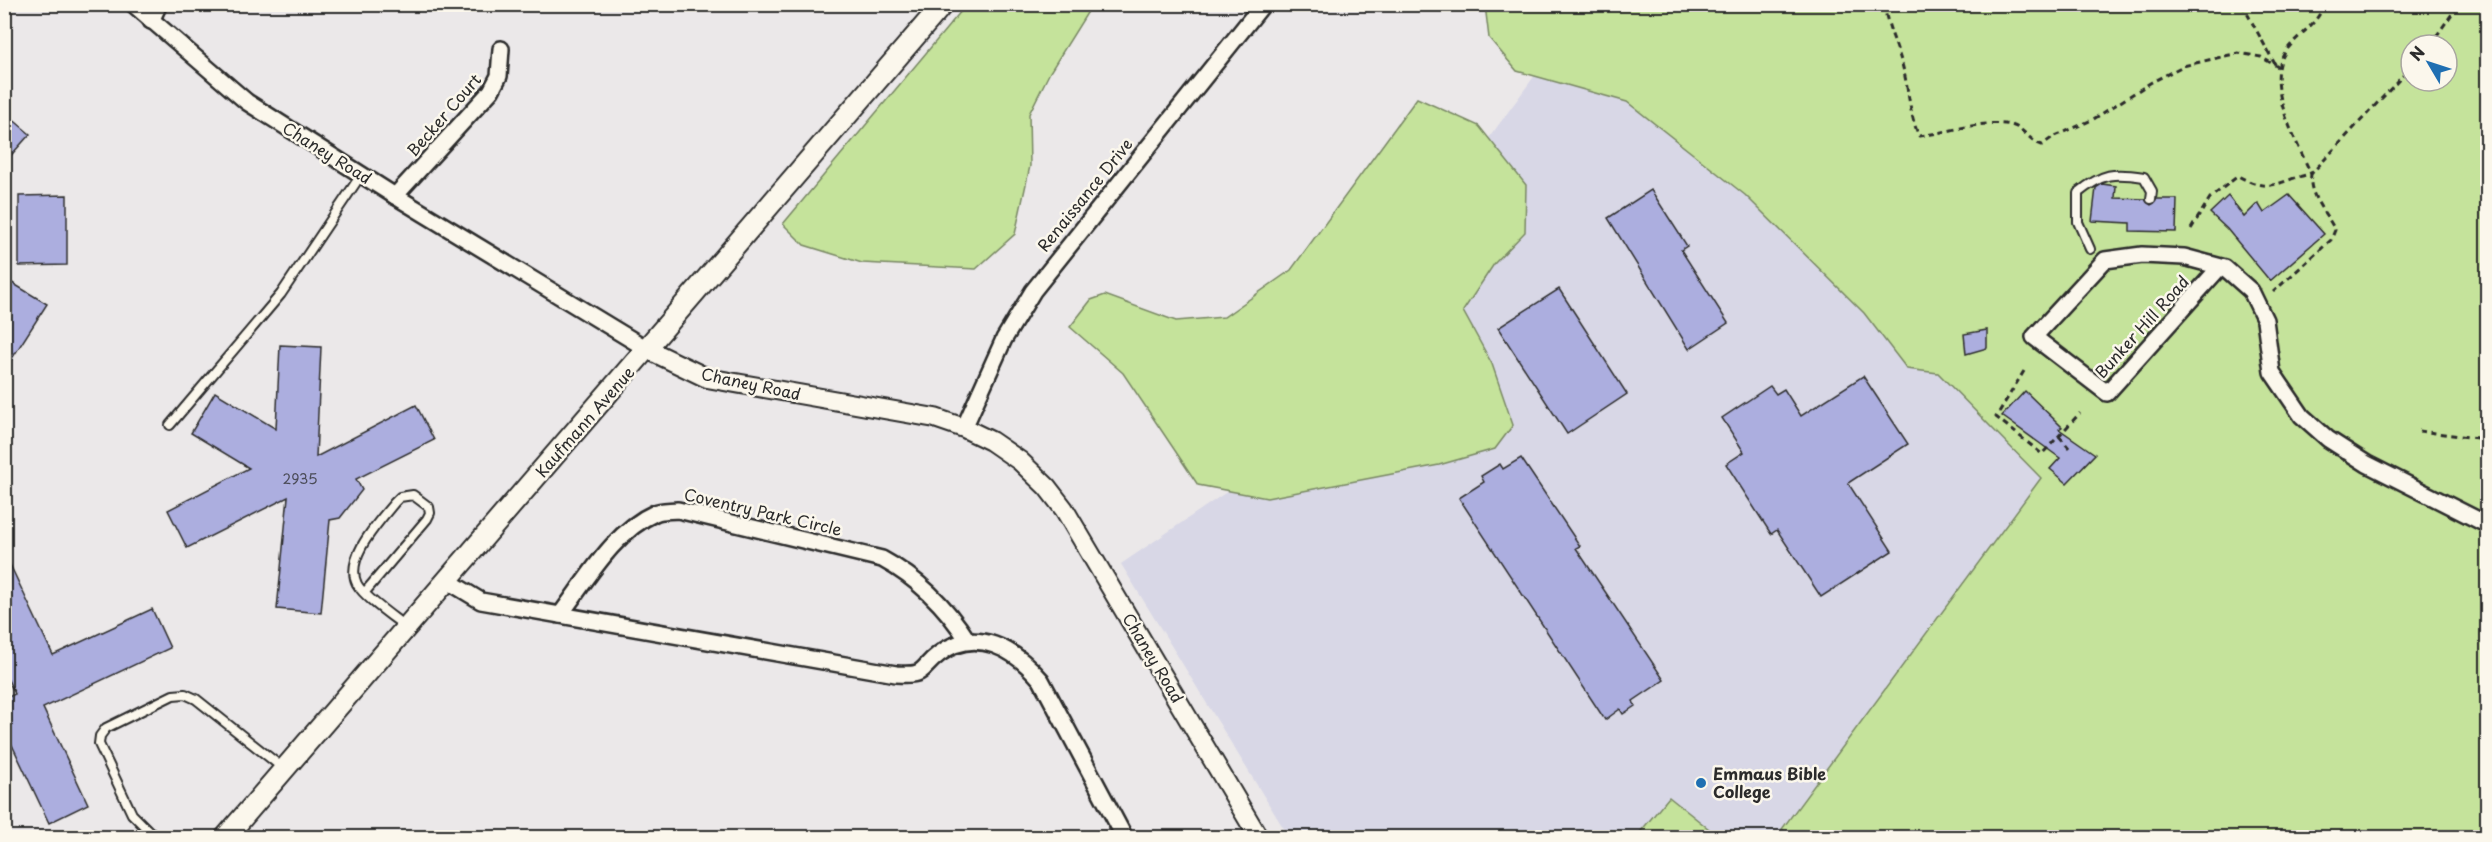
<svg xmlns="http://www.w3.org/2000/svg" width="2492" height="842" font-family="'Playpen Sans',sans-serif">
	<rect width="100%" height="100%" fill="#ebe8e9"/>
	<filter id="ink" filterUnits="userSpaceOnUse"><feTurbulence type="fractalNoise" baseFrequency=".0167" numOctaves="2"/><feDisplacementMap in="SourceGraphic" scale="12" xChannelSelector="R" yChannelSelector="G"/><feConvolveMatrix kernelMatrix="1 2 1 2 8 2 1 2 1" color-interpolation-filters="sRGB"/></filter>
	<g filter="url(#ink)">
		<path fill="#d8d7e6" d="M1583 10 2041 478 1782 828 1792 837H1289L1121 564 1231 489Z"/>
		<g fill="#c5e39b" stroke="#788763" stroke-width="1.5" fill-rule="evenodd">
			<path d="M967 4 1092 5 1050 72 1029 114 1030 166 1015 234 976 269 862 263 804 245 783 224Z"/>
			<path d="M1485 5H2487V837H1792L1782 829 2041 478 1938 373 1907 369 1864 313 1745 195 1627 102 1517 71 1489 38ZM2411 45H2447V81H2411Z"/>
			<path d="M1417 98 1479 126 1526 185 1525 232 1494 264 1463 311 1492 364 1513 425 1495 449 1439 465 1267 498 1198 485 1123 373 1070 327 1091 300 1105 295 1176 321 1224 317 1291 270Z"/>
			<path d="M1669 797 1719 837H1636Z"/>
		</g>
		<g fill="#acaedf" stroke="#2b2b2b" stroke-width="1.5">
			<path d="M4 112 30 134 4 163Z"/>
			<path d="M2102 184 2116 186 2115 198 2145 199 2151 205 2157 199H2177L2176 232 2130 231V223L2092 221 2096 188Z"/>
			<path d="M1651 190 1687 246 1681 250 1728 323 1689 349 1608 218Z"/>
			<path d="M67 195V265L19 266V196Z"/>
			<path d="M2289 195 2324 234 2270 281 2227 229 2210 213 2228 196 2244 217 2258 203 2264 213Z"/>
			<path d="M4 278 47 304 4 371Z"/>
			<path d="M1559 289 1627 394 1567 434 1498 328Z"/>
			<path d="M1987 330V348L1966 354 1964 334Z"/>
			<path d="M280 345 321 347 316 457 416 405 434 440 356 479 362 490 340 518 330 520 321 613 277 609 288 497 187 548 168 510 249 468 191 433 215 392 276 429Z"/>
			<path d="M1863 376 1908 444 1848 483 1892 551 1821 597 1777 530 1771 534 1726 464 1744 452 1722 418 1770 386 1776 394 1784 389 1801 416Z"/>
			<path d="M2025 391 2062 427 2059 429 2095 454 2067 483 2050 469 2060 458 2002 416Z"/>
			<path d="M1521 458 1580 546 1576 548 1664 680 1633 701 1635 706 1623 714 1620 709 1605 720 1459 498 1484 482 1481 476 1500 464 1503 469Z"/>
			<path d="M4 552 53 655 152 609 170 648 43 708 88 804 49 823 4 728V699L15 694 4 672Z"/>
		</g>
		<g fill="none" stroke-linecap="round" stroke-linejoin="round">
			<g stroke="#2b2b2b" stroke-width="12">
				<g id="service">
					<path d="M2090 249 2078 222V193C2103 173 2113 172 2144 177L2152 191 2151 199"/>
					<path d="M170 425 281 294 361 175"/>
					<path d="M365 592 427 519 430 513 429 507 413 495 400 497 394 503C379 522 344 558 357 584 364 597 393 617 406 627"/>
					<path d="M156 838 132 814 99 744 100 736 106 728 173 695 185 694 196 699 284 769"/>
				</g>
			</g>
			<g stroke="#2b2b2b" stroke-width="20">
				<g id="minor">
					<path d="M133 4 247 102 395 196 647 349"/>
					<path d="M151 21 159 4"/>
					<path d="M395 196 491 91 499 76 501 49"/>
					<path d="M2220 267 2107 393 2034 337 2105 260 2142 255 2184 257 2225 268 2251 291 2265 320 2272 372 2302 416 2328 439 2367 464 2488 525"/>
					<path d="M964 428 1004 339 1033 291 1263 4"/>
					<path d="M448 581 481 601 896 674C927 676 918 670 939 654 976 626 1015 649 1041 680L1125 838"/>
					<path d="M560 615C586 581 614 531 655 513 661 510 670 511 678 510L882 559C919 579 946 606 968 641"/>
				</g>
			</g>
			<g stroke="#2b2b2b" stroke-width="22">
				<path id="tertiary" d="M647 349 707 378 935 418 964 428 991 441 1020 461 1047 487 1064 509 1259 838"/>
			</g>
			<g stroke="#2b2b2b" stroke-width="24">
				<path id="secondary" d="M225 838 943 4"/>
			</g>
			<g stroke="#2b2b2b" stroke-width="3" stroke-dasharray="6 4.5" stroke-linecap="butt">
				<path d="M1884 4C1887 28 1899 49 1904 72 1909 94 1910 116 1919 136 1948 133 1982 119 2011 125 2024 128 2029 141 2042 145L2053 137 2092 120 2150 83 2183 66 2238 53 2261 57 2278 67"/>
				<path d="M2242 4 2276 66"/>
				<path d="M2324 4C2317 25 2302 31 2289 47 2260 80 2297 141 2311 174L2411 67"/>
				<path d="M2430 45 2459 4"/>
				<path d="M2191 229 2210 198 2238 176C2274 195 2277 180 2311 174 2308 196 2326 212 2335 230L2331 240 2273 292"/>
				<path d="M2024 371 1996 417 2042 454 2080 413"/>
				<path d="M2419 431 2478 438"/>
				<path d="M2059 436 2069 448"/>
			</g>
			<use href="#service" stroke="#fbf7ec" stroke-width="8"/>
			<use href="#minor" stroke="#fbf7ec" stroke-width="15"/>
			<use href="#tertiary" stroke="#fbf7ec" stroke-width="18"/>
			<use href="#secondary" stroke="#fbf7ec" stroke-width="20"/>
		</g>
	</g>
	<circle fill="#1f6fb2" stroke="#fbf7ec" stroke-width="2" cx="1701" cy="783" r="6"/>
	<g text-anchor="middle" stroke-width="5" stroke-linejoin="round" paint-order="stroke">
		<g font-size="14" fill="#4b4c58">
			<text x="300" y="484">2935</text>
		</g>
		<g font-size="16" fill="#2b2b2b" stroke="#fbf7ec">
			<text transform="translate(444 115) rotate(-49)" y="6">Becker Court</text>
			<text transform="translate(327 153) rotate(32)" y="6">Chaney Road</text>
			<text transform="translate(1085 195) rotate(-51)" y="6">Renaissance Drive</text>
			<text transform="translate(2142 327) rotate(-48)" y="6">Bunker Hill Road</text>
			<text transform="translate(751 384) rotate(12)" y="6">Chaney Road</text>
			<text transform="translate(585 422) rotate(-49)" y="6">Kaufmann Avenue</text>
			<text transform="translate(763 512) rotate(13)" y="6">Coventry Park Circle</text>
			<text transform="translate(1153 658) rotate(59)" y="6">Chaney Road</text>
		</g>
		<g font-size="16" font-weight="bold" fill="#2b2b2b" stroke="#fbf7ec" text-anchor="start">
			<text x="1713" y="780">Emmaus Bible<tspan x="1713" dy="18">College</tspan></text>
		</g>
	</g>
	<rect width="2492" height="842" fill="none" stroke="#fbf7ec" stroke-width="24"/>
	<rect x="12" y="12" width="2468" height="818" fill="none" stroke="#2b2b2b" stroke-width="2" filter="url(#ink)"/>
	<g transform="translate(2429 63) rotate(309)"><circle r="28" fill="#fbf7ec" stroke="#a8a59f" stroke-width="1.5"/>
	<path d="M0-4.5L10 22L0 15L-10 22Z" fill="#1f6fb2"/>
	<text y="-9" font-size="16" font-weight="bold" text-anchor="middle" fill="#2b2b2b">N</text>
	</g>
</svg>
